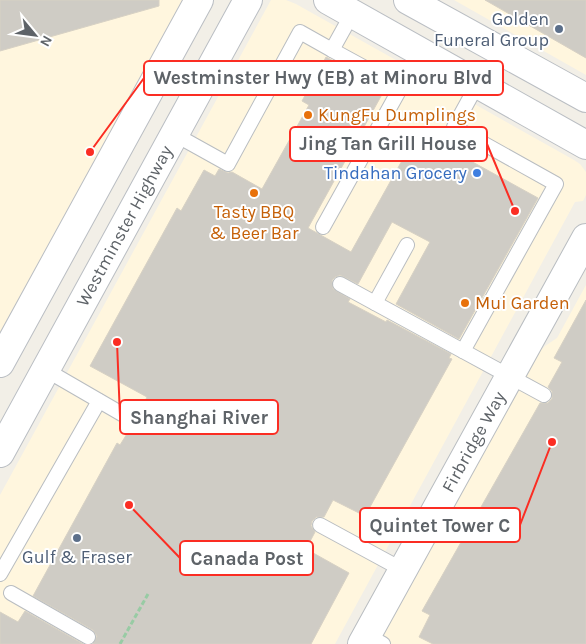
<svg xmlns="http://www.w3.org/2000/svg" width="586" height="644" font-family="Karla,sans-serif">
	<rect width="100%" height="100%" fill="#f2efe7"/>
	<g fill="#fff6de">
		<path d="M0 0H185L0 335Z"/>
		<path d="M271 0H286L296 4 574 160 580 164 586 172V195L583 201 575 202 335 644H0V495Z"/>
		<path d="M454 0H586V75Z"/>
		<path d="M586 285V644H378L534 357 545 346 557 338Z"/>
	</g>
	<g fill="#cfccc5" stroke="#d7d1c4">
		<path d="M0 0H159V6L0 51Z"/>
		<path d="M485 0H586V58Z"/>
		<path d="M326 57 385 89 308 228 351 252 418 132 538 198 459 339 396 304 430 242 392 222 358 284 340 275 335 277 332 280 333 289 350 299 348 302 386 322 387 320 451 354 449 358 452 359 365 516 333 500 324 517H316L312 521 311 526 315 532 306 549 349 573 311 644H93L97 636 93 630 33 596 117 443 120 445 130 429H138L143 422 139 414 147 397 90 366 177 208 181 211 204 170 215 176 219 169 228 173 232 172 262 189 309 105 302 101Z"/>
		<path d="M586 300V644H433L419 637 430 615 422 611 540 403H548L552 399V391L548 387 562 362 554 358Z"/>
		<path d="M25 611 83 644H0V612L18 622Z"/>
	</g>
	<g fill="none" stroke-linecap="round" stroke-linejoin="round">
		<g stroke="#b9bdc1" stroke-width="16">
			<g id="lane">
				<path d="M332 50 400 87"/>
				<path d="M477 85 454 127 556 184 463 351 544 395"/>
				<path d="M174 134 228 164 300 32 332 50 352 14"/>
				<path d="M323 227 420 53"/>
				<path d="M340 284 463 351"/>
				<path d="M375 303 407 245"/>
				<path d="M46 370 134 421"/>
				<path d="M320 525 403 570"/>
				<path d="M0 574 99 401"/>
				<path d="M11 593 88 637"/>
				<path d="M367 635 383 644"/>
			</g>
		</g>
		<g stroke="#b9bdc1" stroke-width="30">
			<g id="street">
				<path id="s1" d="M362 644 586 238"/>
			</g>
		</g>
		<g stroke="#babec3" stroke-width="30">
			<g id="secondary">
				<path d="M328 0 586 145"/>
				<path d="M408 0 586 98"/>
				<path d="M0 363 199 0"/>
				<path id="s2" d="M0 453 248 0"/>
			</g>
		</g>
		<path stroke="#98cba4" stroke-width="3" stroke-dasharray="5 2.5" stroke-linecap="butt" d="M120 644 148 594"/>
		<use href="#lane" stroke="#fff" stroke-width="14"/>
		<use href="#street" stroke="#fff" stroke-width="28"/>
		<use href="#secondary" stroke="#fff" stroke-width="28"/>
	</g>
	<g fill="#5c6f8a" stroke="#fff" stroke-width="2">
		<circle cx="559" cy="29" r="5"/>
		<circle cx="77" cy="538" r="5"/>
	</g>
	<g fill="#e8710a" stroke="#fff" stroke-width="2">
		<circle cx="308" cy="115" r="5"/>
		<circle cx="254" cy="193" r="5"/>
		<circle cx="465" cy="303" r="5"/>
	</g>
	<circle fill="#3f7fe0" stroke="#fff" stroke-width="2" cx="477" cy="173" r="5"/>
	<g text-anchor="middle" stroke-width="4" stroke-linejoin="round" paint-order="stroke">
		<g font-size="18" fill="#4e5e75" stroke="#fff" text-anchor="end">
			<text x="549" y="25">Golden<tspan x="549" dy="21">Funeral Group</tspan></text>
			<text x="77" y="563" text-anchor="middle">Gulf &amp; Fraser</text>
		</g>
		<g font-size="18" fill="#c56008" stroke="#fff" text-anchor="start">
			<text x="318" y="121">KungFu Dumplings</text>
			<text x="254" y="218" text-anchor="middle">Tasty BBQ<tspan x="254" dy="21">&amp; Beer Bar</tspan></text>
			<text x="475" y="309">Mui Garden</text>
		</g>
		<g font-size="18" fill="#366cbe" stroke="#fff" text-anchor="end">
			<text x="467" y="179">Tindahan Grocery</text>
		</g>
		<g font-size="18" fill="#5e6368" stroke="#fff">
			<text dy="6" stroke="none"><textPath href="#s2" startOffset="259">Westminster Highway</textPath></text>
			<text dy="6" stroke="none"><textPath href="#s1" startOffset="231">Firbridge Way</textPath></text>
		</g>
	</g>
	<path fill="none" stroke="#fb2d23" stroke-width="2" d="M90 152L144 78M515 211L487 144M117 342L120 417M552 442L520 525M129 505L180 558"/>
	<g fill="#fb2d23" stroke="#fff" stroke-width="2">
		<circle cx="90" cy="152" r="5"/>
		<circle cx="515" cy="211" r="5"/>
		<circle cx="117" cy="342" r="5"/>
		<circle cx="552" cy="442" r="5"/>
		<circle cx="129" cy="505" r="5"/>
	</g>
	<g fill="#fff" stroke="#fb2d23" stroke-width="2">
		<rect x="144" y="61" width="359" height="34" rx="5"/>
		<rect x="290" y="127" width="197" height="34" rx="5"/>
		<rect x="120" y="400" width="158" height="34" rx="5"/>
		<rect x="360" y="508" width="160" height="34" rx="5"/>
		<rect x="180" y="541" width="133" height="34" rx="5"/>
	</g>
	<g font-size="19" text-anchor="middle" font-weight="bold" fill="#5e6368">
		<text x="323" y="84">Westminster Hwy (EB) at Minoru Blvd</text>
		<text x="388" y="150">Jing Tan Grill House</text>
		<text x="199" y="424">Shanghai River</text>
		<text x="440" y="532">Quintet Tower C</text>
		<text x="247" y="565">Canada Post</text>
	</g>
	<g transform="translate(35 35) rotate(119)" stroke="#ffffff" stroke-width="4" paint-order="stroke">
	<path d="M0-4L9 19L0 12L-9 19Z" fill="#5e6368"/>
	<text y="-8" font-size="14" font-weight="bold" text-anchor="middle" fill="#5e6368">N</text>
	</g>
</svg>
